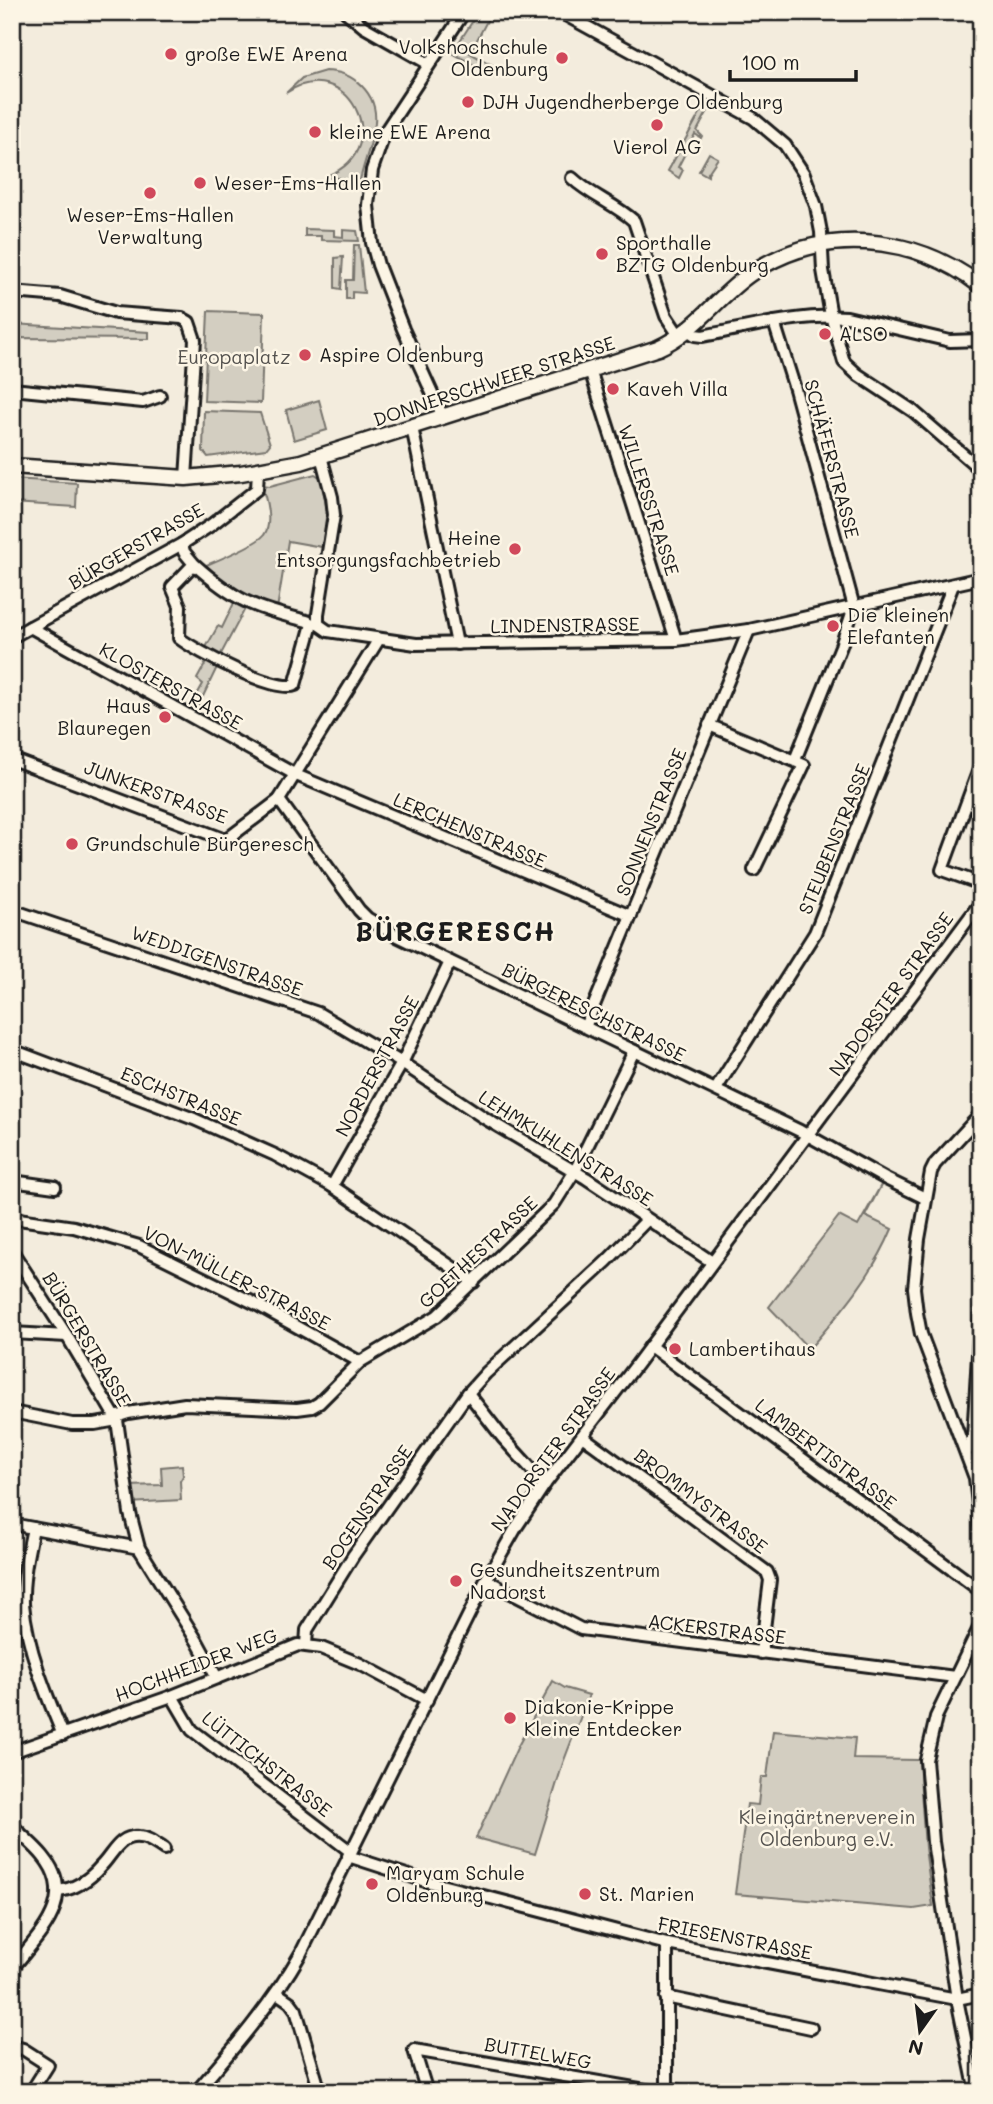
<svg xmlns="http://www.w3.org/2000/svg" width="993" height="2104" font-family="Mali,sans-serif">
	<rect width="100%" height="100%" fill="#f3ecdd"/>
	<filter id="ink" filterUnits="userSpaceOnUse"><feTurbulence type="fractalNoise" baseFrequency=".0143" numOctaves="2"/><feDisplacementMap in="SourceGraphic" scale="14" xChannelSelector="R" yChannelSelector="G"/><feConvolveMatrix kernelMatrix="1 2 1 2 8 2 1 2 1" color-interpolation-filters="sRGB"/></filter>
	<g filter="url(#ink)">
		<g fill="#d3cec1" stroke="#78756e" stroke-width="2">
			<path d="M485 16 488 19 470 53 503 71 498 78 452 53 474 19Z"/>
			<path d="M325 71C353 71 378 93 375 123 373 143 362 165 359 186L342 184 343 178H330L329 175C397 147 346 52 286 93L302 78Z"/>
			<path d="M705 104 710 107 697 131 702 136 701 138 695 134 678 167 683 170 679 178 668 171Z"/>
			<path d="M709 153 718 158 708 173V176L699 171Z"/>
			<path d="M305 229 334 230V236L343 237V230L357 231 359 241 321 240V236H305Z"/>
			<path d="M354 245H359L364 293 352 292V299H346V280H353Z"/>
			<path d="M343 257 341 289 335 288V258Z"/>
			<path d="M208 311 264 313 261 403 204 401Z"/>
			<path d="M12 324 149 332V339L14 338 12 358Z"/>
			<path d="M319 400 327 430 294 440 286 410Z"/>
			<path d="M204 411 260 413 270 444 266 449 208 457 203 451Z"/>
			<path d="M315 474 321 478 327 511 322 547 288 541 277 609C249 598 227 586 204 566 216 561 258 543 264 535 273 524 266 497 261 485L270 486Z"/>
			<path d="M12 479 77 483 76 507 12 503Z"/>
			<path d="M235 601 246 607 220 656 205 649 218 626 222 628Z"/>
			<path d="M208 659 219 663 195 713 189 709 203 684 197 679Z"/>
			<path d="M885 1178 865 1216 892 1229C873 1275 841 1312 809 1349L769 1307 839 1216 858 1226Z"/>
			<path d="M182 1465 183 1476 180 1481 181 1500 129 1503 126 1486 162 1485 161 1467Z"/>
			<path d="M553 1681 565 1688 589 1695 563 1763 535 1854 476 1838 518 1746Z"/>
			<path d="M773 1731 855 1738 853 1759 919 1760 925 1848 933 1906 914 1909 735 1894 747 1804 758 1805 761 1777H767Z"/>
		</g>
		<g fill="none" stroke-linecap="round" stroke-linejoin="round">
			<g stroke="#1c1c1c" stroke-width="16">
				<g id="minor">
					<path d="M346 12 364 27 429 64"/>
					<path d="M560 12 753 118 785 145 804 174 816 206 821 232 823 270 831 316 844 362 857 374 913 411 981 470"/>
					<path d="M572 178C590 195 615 204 634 221L666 316 680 337"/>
					<path d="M12 292 60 296 116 313 182 318 189 322 195 340 186 478"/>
					<path d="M774 322 795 389 854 607 841 646 795 760"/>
					<path d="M689 331 695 335 703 336C750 327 799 314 847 317L950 341 981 340"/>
					<path d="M590 370 676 640"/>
					<path d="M12 389 143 402 160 396"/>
					<path d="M443 417 403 329 378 265 372 243 368 205 372 170 385 132 464 12"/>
					<path d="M412 427 457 644"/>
					<path d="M321 456 332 497 334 515 318 614V624L328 631 416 644 676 640 749 630 981 578"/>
					<path d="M182 544 184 552 194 564 172 587 180 606 179 638C197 652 275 693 295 685L312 624 307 621C254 608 235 601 194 564"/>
					<path d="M30 627 296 775 631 916"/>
					<path d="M12 637 182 544 211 525 257 489 258 470"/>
					<path d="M379 639 279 800 359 910 367 918 397 936 800 1131 886 1179 925 1198"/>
					<path d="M709 725 804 765 754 870"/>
					<path d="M12 759 226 840 279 800"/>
					<path d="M981 764 942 870 981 884"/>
					<path d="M12 910 318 1013 402 1063 486 1119 586 1178 712 1262"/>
					<path d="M585 1027 749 630"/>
					<path d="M12 1050 194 1119 275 1155 332 1186 474 1282"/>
					<path d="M716 1089 815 933 953 585"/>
					<path d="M981 1114 935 1164 931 1172 919 1239 914 1288 917 1313 921 1334 975 1478 981 1530"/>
					<path d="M12 1181 55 1187"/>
					<path d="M332 1186 402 1063 450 962"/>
					<path d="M12 1218 74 1227 139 1246 254 1303 360 1362"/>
					<path d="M12 1251 67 1336 117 1420 130 1513 139 1548 197 1641 217 1678"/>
					<path d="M12 1333 67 1336"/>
					<path d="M650 1346 981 1591"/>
					<path d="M468 1393 503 1438 545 1484"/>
					<path d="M12 1412 72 1424H95L117 1420 119 1416 128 1413 185 1404 297 1409 312 1407 319 1403 360 1362 437 1316 554 1204 575 1171 634 1051"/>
					<path d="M582 1436 767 1572 770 1580 761 1653"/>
					<path d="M967 1452 973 1437 981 1306"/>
					<path d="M12 1524 139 1548"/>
					<path d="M33 1528C28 1552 22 1579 23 1604 27 1648 46 1694 63 1735"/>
					<path d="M486 1580 581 1629 955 1677"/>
					<path d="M306 1645 307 1630 353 1556 468 1393 486 1373 607 1261 647 1220"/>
					<path d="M172 1696 192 1730 350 1851"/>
					<path d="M12 1752 172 1696 298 1645 321 1648 360 1664 427 1700"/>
					<path d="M12 1825C22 1836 34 1845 43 1856 79 1899 39 1934 12 1969"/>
					<path d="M348 1856 422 1880 667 1944 957 1999 981 1994"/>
					<path d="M58 1891C75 1889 90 1879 101 1866 113 1854 119 1835 139 1837 148 1837 156 1844 164 1849"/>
					<path d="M277 1993 290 2002 296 2010 320 2092"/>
					<path d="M666 1997 811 2028"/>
					<path d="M12 2046 23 2049 48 2065 31 2092"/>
					<path d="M667 2088 685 2092"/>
					<path d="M12 2090 18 2092"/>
					<path d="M196 2092C234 2048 272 2004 301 1953L486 1580 517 1526 545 1484 637 1364 981 902"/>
					<path d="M427 2092 414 2050 657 2092"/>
					<path d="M667 2092V1944"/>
					<path d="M976 2092 957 1999 933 1842 926 1760 936 1717 981 1624"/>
				</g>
			</g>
			<g stroke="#1c1c1c" stroke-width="19">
				<path id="major" d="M12 466 186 478 241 473 301 462 658 348C696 331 717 297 750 274 821 225 914 234 981 286"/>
			</g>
			<use href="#minor" stroke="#fcf5e5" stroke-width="10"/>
			<use href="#major" stroke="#fcf5e5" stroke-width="14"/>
			<path stroke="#1c1c1c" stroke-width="2.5" stroke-dasharray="10 5" stroke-linecap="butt" d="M975 12 981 15"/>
		</g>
	</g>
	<g fill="#d1495b" stroke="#fcf5e5" stroke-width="2.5">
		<circle cx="171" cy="54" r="7"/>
		<circle cx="562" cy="58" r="7"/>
		<circle cx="468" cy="102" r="7"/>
		<circle cx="657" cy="125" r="7"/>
		<circle cx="315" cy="132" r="7"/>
		<circle cx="200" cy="183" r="7"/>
		<circle cx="150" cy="193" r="7"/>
		<circle cx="602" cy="254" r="7"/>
		<circle cx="825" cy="334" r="7"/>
		<circle cx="305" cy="355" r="7"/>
		<circle cx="613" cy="389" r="7"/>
		<circle cx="515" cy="549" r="7"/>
		<circle cx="833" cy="626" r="7"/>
		<circle cx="165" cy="717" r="7"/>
		<circle cx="72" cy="844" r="7"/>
		<circle cx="675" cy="1349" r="7"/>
		<circle cx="456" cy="1581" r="7"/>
		<circle cx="510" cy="1718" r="7"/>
		<circle cx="372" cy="1884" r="7"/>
		<circle cx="585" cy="1894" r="7"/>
	</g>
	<g text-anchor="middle" stroke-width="5" stroke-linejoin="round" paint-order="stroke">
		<g font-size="19" fill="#1c1c1c" stroke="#fcf5e5" text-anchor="start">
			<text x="548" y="54" text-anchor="end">Volkshochschule<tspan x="548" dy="22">Oldenburg</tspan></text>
			<text x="185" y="61">große EWE Arena</text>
			<text x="482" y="109">DJH Jugendherberge Oldenburg</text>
			<text x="329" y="139">kleine EWE Arena</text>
			<text x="657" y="154" text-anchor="middle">Vierol AG</text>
			<text x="214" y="190">Weser-Ems-Hallen</text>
			<text x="150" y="222" text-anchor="middle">Weser-Ems-Hallen<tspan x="150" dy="22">Verwaltung</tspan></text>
			<text x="616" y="250">Sporthalle<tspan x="616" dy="22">BZTG Oldenburg</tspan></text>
			<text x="839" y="341">ALSO</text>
			<text x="319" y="362">Aspire Oldenburg</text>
			<text x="627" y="396">Kaveh Villa</text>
			<text x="501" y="545" text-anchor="end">Heine<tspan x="501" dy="22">Entsorgungsfachbetrieb</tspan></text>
			<text x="847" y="622">Die kleinen<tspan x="847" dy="22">Elefanten</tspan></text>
			<text x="151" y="713" text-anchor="end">Haus<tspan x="151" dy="22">Blauregen</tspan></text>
			<text x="86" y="851">Grundschule Bürgeresch</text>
			<text x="689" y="1356">Lambertihaus</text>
			<text x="470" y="1577">Gesundheitszentrum<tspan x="470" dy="22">Nadorst</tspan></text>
			<text x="524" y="1714">Diakonie-Krippe<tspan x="524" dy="22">Kleine Entdecker</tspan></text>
			<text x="386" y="1880">Maryam Schule<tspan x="386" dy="22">Oldenburg</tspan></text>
			<text x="599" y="1901">St. Marien</text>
		</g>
		<g font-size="19" fill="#53514e" stroke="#fcf5e5">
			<text x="234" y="364">Europaplatz</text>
			<text x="827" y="1824">Kleingärtnerverein<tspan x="827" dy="22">Oldenburg e.V.</tspan></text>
		</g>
		<g font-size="19" fill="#1c1c1c" stroke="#fcf5e5">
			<text transform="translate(494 381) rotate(-18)" y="7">DONNERSCHWEER STRASSE</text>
			<text transform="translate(832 459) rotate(75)" y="7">SCHÄFERSTRASSE</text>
			<text transform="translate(649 500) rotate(72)" y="7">WILLERSSTRASSE</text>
			<text transform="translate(136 546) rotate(-30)" y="7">BÜRGERSTRASSE</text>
			<text transform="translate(565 625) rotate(-1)" y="7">LINDENSTRASSE</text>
			<text transform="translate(171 686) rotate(29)" y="7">KLOSTERSTRASSE</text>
			<text transform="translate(156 792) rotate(20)" y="7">JUNKERSTRASSE</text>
			<text transform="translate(651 822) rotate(-68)" y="7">SONNENSTRASSE</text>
			<text transform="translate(470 830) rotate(23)" y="7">LERCHENSTRASSE</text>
			<text transform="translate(834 839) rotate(-68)" y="7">STEUBENSTRASSE</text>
			<text transform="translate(217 961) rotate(19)" y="7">WEDDIGENSTRASSE</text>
			<text transform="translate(891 994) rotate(-54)" y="7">NADORSTER STRASSE</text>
			<text transform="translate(594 1012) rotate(26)" y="7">BÜRGERESCHSTRASSE</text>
			<text transform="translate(377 1066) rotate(-62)" y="7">NORDERSTRASSE</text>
			<text transform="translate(181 1096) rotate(22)" y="7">ESCHSTRASSE</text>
			<text transform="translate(566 1148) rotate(32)" y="7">LEHMKUHLENSTRASSE</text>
			<text transform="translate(478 1252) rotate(-43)" y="7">GOETHESTRASSE</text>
			<text transform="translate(237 1278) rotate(27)" y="7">VON-MÜLLER-STRASSE</text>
			<text transform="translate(87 1339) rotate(59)" y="7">BÜRGERSTRASSE</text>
			<text transform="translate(553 1449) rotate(-54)" y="7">NADORSTER STRASSE</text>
			<text transform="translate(826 1454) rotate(37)" y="7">LAMBERTISTRASSE</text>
			<text transform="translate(701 1501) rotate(37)" y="7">BROMMYSTRASSE</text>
			<text transform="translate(367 1507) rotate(-56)" y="7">BOGENSTRASSE</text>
			<text transform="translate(717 1629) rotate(7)" y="7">ACKERSTRASSE</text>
			<text transform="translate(196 1665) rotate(-21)" y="7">HOCHHEIDER WEG</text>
			<text transform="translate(267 1764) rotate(38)" y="7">LÜTTICHSTRASSE</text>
			<text transform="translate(735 1938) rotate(11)" y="7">FRIESENSTRASSE</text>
			<text transform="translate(538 2053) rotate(10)" y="7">BUTTELWEG</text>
		</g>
		<g font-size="26" font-weight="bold" letter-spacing="2" fill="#1c1c1c" stroke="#fcf5e5">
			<text x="456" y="941">BÜRGERESCH</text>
		</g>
	</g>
	<rect width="993" height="2104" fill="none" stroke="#fcf5e5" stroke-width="42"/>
	<rect x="21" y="21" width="951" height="2062" fill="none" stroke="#1c1c1c" stroke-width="2.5" filter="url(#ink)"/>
	<g transform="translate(920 2031) rotate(194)" stroke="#fcf5e5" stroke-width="5" paint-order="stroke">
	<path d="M0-5L12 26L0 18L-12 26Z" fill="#1c1c1c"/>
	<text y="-10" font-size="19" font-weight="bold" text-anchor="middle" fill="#1c1c1c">N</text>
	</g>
	<path d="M730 70v10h126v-10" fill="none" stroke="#1c1c1c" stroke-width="3.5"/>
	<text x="741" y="70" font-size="21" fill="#1c1c1c" stroke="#fcf5e5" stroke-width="5" paint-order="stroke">100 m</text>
</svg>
